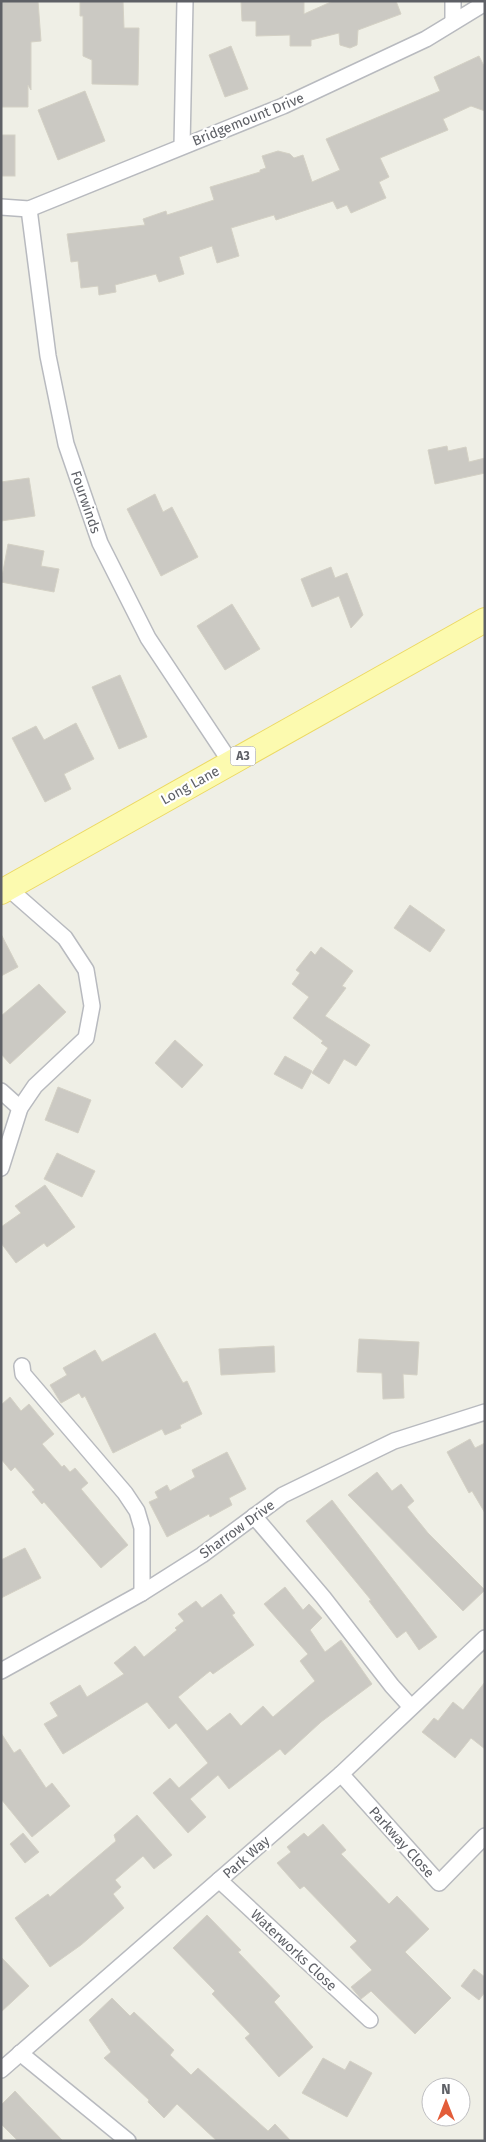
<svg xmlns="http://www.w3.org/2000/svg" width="486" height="2142" font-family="'Fira Sans',sans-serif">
	<rect width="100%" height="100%" fill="#efefe6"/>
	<g fill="#cbc9c3" stroke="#d4d1c5">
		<path d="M1 1H38L41 41 31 42V90L28 85V107H1Z"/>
		<path d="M80 1H123L124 28H139L138 85 92 84V60L83 56V16H80Z"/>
		<path d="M241 1H304V14L333 1H396L401 14 358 30 357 45 350 48 340 45 339 33 311 40V46H290V35L256 36V21H242Z"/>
		<path d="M231 46 248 89 225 97 209 55Z"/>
		<path d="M479 56 485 68V111L471 106 443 119 448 130 380 158 389 177 379 182 386 198 351 213 347 205 337 209 333 201 276 220 274 215 231 228 239 256 217 263 212 246 179 257 184 274 159 282 156 274 115 285 116 292 99 295 98 286 81 288 78 261 71 262 67 234 145 225 143 219 166 211 167 215 214 200 210 187 260 172V170L266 168 262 156 278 151 290 154 294 158 303 155 312 182 340 170 326 139 440 91 434 77Z"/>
		<path d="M85 91 105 141 58 160 38 110Z"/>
		<rect x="1" y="135" width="14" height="41"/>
		<path d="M447 446 448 451 466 447 469 462 485 458V473L435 484 428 450Z"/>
		<path d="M29 478 35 516 1 521V482Z"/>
		<path d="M155 494 163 512 172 507 198 557 161 576 127 509Z"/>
		<path d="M8 544 44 551 41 566 59 569 54 592 1 582Z"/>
		<path d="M331 567 335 578 347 573 363 615 351 628 339 596 312 607 301 579Z"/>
		<path d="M232 604 260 649 225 670 197 626Z"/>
		<path d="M120 675 147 737 119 749 92 687Z"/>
		<path d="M76 723 94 759 64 774 71 789 45 802 12 738 36 726 44 740Z"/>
		<path d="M410 905 445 930 430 952 394 928Z"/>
		<path d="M1 934 18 967 1 976Z"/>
		<path d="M321 947 353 971 342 986 346 988 325 1016 370 1045 356 1066 344 1059 329 1084 312 1073 328 1048 321 1043 323 1041 293 1018 309 997 292 984 300 973 296 970 311 951 315 955Z"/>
		<path d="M39 984 66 1012 10 1064 1 1054V1016Z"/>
		<path d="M175 1040 203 1065 182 1088 155 1063Z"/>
		<path d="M285 1056 312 1071 302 1089 274 1074Z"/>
		<path d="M58 1087 91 1100 78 1133 45 1120Z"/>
		<path d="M57 1153 95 1171 82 1197 44 1179Z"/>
		<path d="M45 1185 75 1227 47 1247 44 1243 16 1263 1 1243V1227L21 1213 15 1206Z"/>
		<path d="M155 1333 183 1383 187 1381 202 1414 180 1425 181 1428 165 1435 162 1429 113 1453 85 1396 82 1398 79 1393 61 1403 50 1385 67 1375 63 1368 95 1350 102 1362Z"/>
		<path d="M359 1339 419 1342 417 1375 403 1374 404 1398 383 1399 382 1373 357 1372Z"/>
		<path d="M274 1346 275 1372 221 1375 219 1349Z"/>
		<path d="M10 1397 21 1411 29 1404 54 1434 42 1444 62 1467 64 1465 70 1472 75 1468 88 1483 81 1489 128 1545 101 1568 44 1502 42 1504 32 1492 35 1490 15 1467 11 1471 1 1459V1405Z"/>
		<path d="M470 1439 475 1448 485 1443V1513L472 1491 469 1493 447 1452Z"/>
		<path d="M227 1452 246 1489 229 1498 232 1505 210 1517 209 1514 167 1537 149 1502 158 1498 155 1492 167 1485 170 1491 195 1477 192 1470Z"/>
		<path d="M377 1472 392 1491 401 1484 414 1501 407 1507 428 1533 485 1590 463 1611 348 1495Z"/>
		<path d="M332 1500 437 1637 419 1650 406 1631 397 1638 369 1601 371 1600 306 1521Z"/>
		<path d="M25 1548 41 1578 1 1598V1560Z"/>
		<path d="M285 1587 303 1610 309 1604 322 1618 310 1630 325 1652 341 1640 372 1684 321 1722 285 1755 280 1749 229 1789 218 1775 190 1799 206 1817 188 1833 153 1793 170 1778 179 1788 208 1763 176 1723 169 1729 147 1702 63 1754 44 1724 58 1716 50 1703 80 1685 87 1697 124 1674 114 1663 135 1646 144 1657 177 1630 175 1628 184 1621 178 1614 196 1601 202 1608 221 1594 235 1613 232 1615 254 1645 213 1674 210 1671 178 1697 207 1731 230 1713 241 1726 263 1706 273 1717 315 1681 300 1661 308 1654 264 1604Z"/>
		<path d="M485 1682V1749L471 1738 455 1758 422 1732 434 1718 438 1721 453 1702 463 1710Z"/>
		<path d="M1 1733 14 1753 20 1749 46 1788 52 1783 70 1806 32 1837 1 1799Z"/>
		<path d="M137 1815 172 1855 154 1869 143 1856 115 1880 121 1887 113 1894 124 1908 81 1945 50 1967 15 1918 48 1894 50 1897 116 1841 114 1835Z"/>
		<path d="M323 1824 346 1850 341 1854 389 1904 397 1896 429 1929 405 1952 451 1998 415 2034 371 1991 361 1999 351 1987 372 1970 350 1947 357 1941 304 1886 300 1889 277 1863 291 1852 287 1847 304 1833 308 1837Z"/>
		<path d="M23 1833 39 1852 25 1863 10 1844Z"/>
		<path d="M207 1915 241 1950 238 1952 280 1996 274 2002 313 2047 279 2077 245 2038 250 2034 212 1994 215 1991 173 1948Z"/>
		<path d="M1 1957 29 1986 1 2012Z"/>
		<path d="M474 1969 485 1977V1992L479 2000 461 1986Z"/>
		<path d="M112 1998 130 2016 134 2012 174 2050 170 2055 191 2075 198 2068 268 2131 275 2124 291 2141H217L177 2104 164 2118 148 2102 149 2100 104 2058 111 2052 89 2020Z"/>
		<path d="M323 2058 345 2070 350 2061 372 2073 347 2117 302 2093Z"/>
		<path d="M15 2091 28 2105 63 2141H18L1 2124V2105Z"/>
	</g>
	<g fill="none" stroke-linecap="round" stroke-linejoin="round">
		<g stroke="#b8babf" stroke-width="18">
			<g id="street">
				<path d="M453 1V22"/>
				<path d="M182 146 185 1"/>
				<path d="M1 207 29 209 283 106 426 39 485 3"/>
				<path d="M29 209 48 356 66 444 100 543 148 638 231 763"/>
				<path d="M1 1091 20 1108"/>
				<path d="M1 1168 20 1108 35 1086 86 1038 92 1006 86 970 65 938 8 888"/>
				<path d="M22 1366 23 1374 125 1493 137 1511 142 1528V1593"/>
				<path d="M254 1516 323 1597 392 1686 411 1707"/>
				<path d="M1 1671 142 1593 202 1555 283 1495 394 1441 485 1412"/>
				<path d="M341 1774 439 1883 485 1836"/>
				<path d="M219 1880 370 2020"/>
				<path d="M20 2053 128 2141"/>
				<path d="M1 2070 341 1774 485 1638"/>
			</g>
		</g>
		<g stroke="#ecd962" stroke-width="26">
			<path id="primary" d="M1 892 485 620"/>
		</g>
		<use href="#street" stroke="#fff" stroke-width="15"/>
		<use href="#primary" stroke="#fcfaaf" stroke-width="24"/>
	</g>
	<g text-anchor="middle" stroke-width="4.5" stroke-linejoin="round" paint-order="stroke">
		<rect fill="#fff" stroke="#8e9094" stroke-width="1" x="230.5" y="746.5" width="25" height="19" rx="4"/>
		<g font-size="12" font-weight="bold" fill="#5e6066">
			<text x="243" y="760">A3</text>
		</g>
		<g font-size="14" fill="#5e6066" stroke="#fff">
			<text transform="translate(248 119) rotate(-22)" y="5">Bridgemount Drive</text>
			<text transform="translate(86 502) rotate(71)" y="5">Fourwinds</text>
			<text transform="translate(190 785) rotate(-29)" y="5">Long Lane</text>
			<text transform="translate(237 1529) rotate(-36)" y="5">Sharrow Drive</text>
			<text transform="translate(402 1842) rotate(48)" y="5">Parkway Close</text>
			<text transform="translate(246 1857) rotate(-41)" y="5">Park Way</text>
			<text transform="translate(294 1950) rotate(43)" y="5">Waterworks Close</text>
		</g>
	</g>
	<rect width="486" height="2142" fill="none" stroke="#5e6066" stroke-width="5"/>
	<g transform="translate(446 2102)"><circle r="24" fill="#ffffff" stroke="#bfbfc2"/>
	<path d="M0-4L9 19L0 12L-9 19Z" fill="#e35d39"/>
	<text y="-8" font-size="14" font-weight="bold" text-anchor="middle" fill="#5e6066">N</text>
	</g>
</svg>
